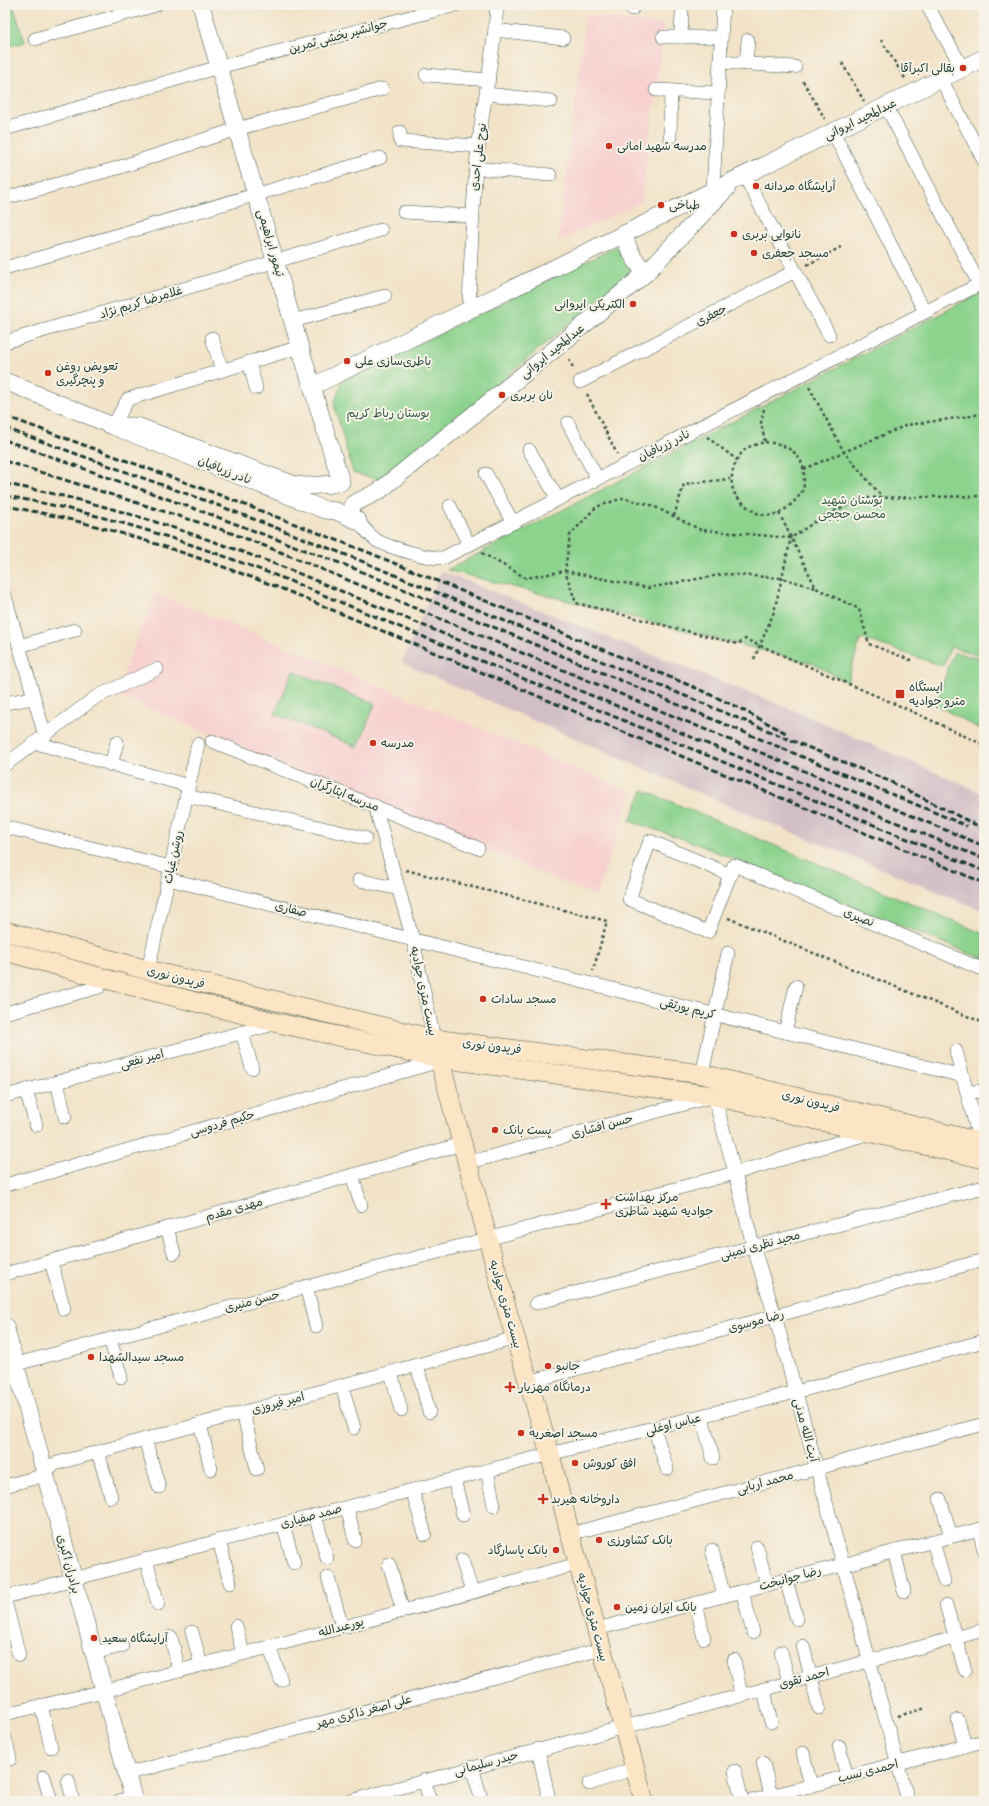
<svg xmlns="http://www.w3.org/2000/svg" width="989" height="1806" font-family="Delius,'Playpen Sans Arabic',sans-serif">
	<rect width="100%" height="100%" fill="#f7f3e8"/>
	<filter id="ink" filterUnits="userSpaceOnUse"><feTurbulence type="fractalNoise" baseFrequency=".025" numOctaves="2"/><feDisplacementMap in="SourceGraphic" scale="8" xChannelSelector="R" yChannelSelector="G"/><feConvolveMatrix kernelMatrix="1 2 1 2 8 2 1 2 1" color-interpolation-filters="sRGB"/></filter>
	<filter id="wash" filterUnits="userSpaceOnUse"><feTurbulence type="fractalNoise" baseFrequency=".012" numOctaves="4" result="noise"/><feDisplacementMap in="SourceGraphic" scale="16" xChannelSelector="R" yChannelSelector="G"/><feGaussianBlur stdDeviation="0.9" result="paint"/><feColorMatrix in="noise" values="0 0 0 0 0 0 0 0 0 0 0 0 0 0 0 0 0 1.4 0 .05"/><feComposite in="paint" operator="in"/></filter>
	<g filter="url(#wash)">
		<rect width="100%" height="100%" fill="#f2e3c8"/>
		<g fill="#f7d0cf">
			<path d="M586 15 665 25 641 202 558 241Z"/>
			<path d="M156 593 632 792 596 896 115 694Z"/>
		</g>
		<path fill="#d2bec5" d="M441 571 800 713 984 794V911L757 818 402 663Z"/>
		<g fill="#8cd38e" stroke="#568861">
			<path d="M5 5H13L25 42 5 47Z"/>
			<path d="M618 246 631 271 383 481 353 473 334 404 342 381Z"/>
			<path d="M984 291V657L951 647 943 666 861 638 847 682 812 663 447 570Z"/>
			<path d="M954 652 984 660V731L936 705C942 687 947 670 954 652Z"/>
			<path d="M293 671 375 704 358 747 275 714Z"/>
			<path d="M643 790 984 934V959L689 841 630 821Z"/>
		</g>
	</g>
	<g filter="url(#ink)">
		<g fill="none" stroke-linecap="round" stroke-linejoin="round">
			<g stroke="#3f564a" stroke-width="14">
				<g id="minor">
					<path d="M927 5 963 69"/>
					<path d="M632 9V5"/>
					<path d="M495 30 563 38"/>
					<path d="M663 37H721"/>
					<path d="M681 37 682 13"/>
					<path d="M35 39 156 5"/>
					<path d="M720 62 795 67"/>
					<path d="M746 64 748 40"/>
					<path d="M426 75 489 80"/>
					<path d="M941 79 984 161"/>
					<path d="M656 90 718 93"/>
					<path d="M487 94 551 101"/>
					<path d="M886 106 979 284"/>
					<path d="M5 129 219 67 456 5"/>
					<path d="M400 132V141L479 146"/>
					<path d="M833 132 925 312"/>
					<path d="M670 137 671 91"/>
					<path d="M476 168 550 175"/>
					<path d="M744 175 829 335"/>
					<path d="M713 190 723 5"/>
					<path d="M5 198 114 169 237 129 382 89"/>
					<path d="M404 212 472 216"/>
					<path d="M5 268 380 158"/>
					<path d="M469 309C471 255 472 201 478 147 484 100 494 53 497 5"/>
					<path d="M293 321 385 296"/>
					<path d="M212 338 222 370"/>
					<path d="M5 342 381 230"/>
					<path d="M249 362 256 388"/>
					<path d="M580 382 795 271"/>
					<path d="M568 423 597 478"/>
					<path d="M113 426 128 399 300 347"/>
					<path d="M529 450 558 499"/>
					<path d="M486 474 513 523"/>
					<path d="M450 506 469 545"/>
					<path d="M353 514C359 523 367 533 376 540 387 547 430 559 443 558L984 282"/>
					<path d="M5 596 45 736"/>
					<path d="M19 646 75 630"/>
					<path d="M5 703 33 698"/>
					<path d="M212 741 478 848"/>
					<path d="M36 743 189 786"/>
					<path d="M5 765 96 697 157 669"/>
					<path d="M111 765 117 742"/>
					<path d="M187 796 365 838"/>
					<path d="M375 806 413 940 434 1039"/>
					<path d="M5 827 171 867"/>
					<path d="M731 875 650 841 629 899 708 932 734 865 984 970"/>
					<path d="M168 879 963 1076"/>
					<path d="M359 880 399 889"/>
					<path d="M148 970 198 744"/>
					<path d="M5 1013 99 987"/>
					<path d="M242 1032 252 1068"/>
					<path d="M785 1032 796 986"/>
					<path d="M956 1051 980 1142"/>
					<path d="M702 1074 728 953"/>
					<path d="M57 1082 65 1117"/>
					<path d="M26 1090 36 1125"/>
					<path d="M967 1092 984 1091"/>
					<path d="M5 1096 274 1024"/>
					<path d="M467 1163 714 1096 735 1173 753 1246 775 1316 908 1801"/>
					<path d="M352 1175 361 1205"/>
					<path d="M5 1185 440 1061"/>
					<path d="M167 1228 174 1253"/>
					<path d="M51 1261 64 1309"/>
					<path d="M5 1274 462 1144"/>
					<path d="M306 1286 316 1326"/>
					<path d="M536 1303 984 1187"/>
					<path d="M110 1339 121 1377"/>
					<path d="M417 1365 429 1412"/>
					<path d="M5 1367 735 1173 870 1133"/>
					<path d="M391 1372 401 1410"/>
					<path d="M528 1382 984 1260"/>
					<path d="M342 1386 354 1428"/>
					<path d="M243 1413 257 1469"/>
					<path d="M702 1417 713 1458"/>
					<path d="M200 1424 211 1469"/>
					<path d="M654 1428 667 1469"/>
					<path d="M145 1439 159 1487"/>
					<path d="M98 1452 111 1497"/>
					<path d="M487 1470 494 1506"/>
					<path d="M454 1479 463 1515"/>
					<path d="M5 1486 45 1475 54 1464 516 1338"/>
					<path d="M412 1490 425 1534"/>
					<path d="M940 1499 951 1536"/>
					<path d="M347 1507 355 1540"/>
					<path d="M315 1515 327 1558"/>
					<path d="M283 1524 294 1563"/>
					<path d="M979 1529 984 1550"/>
					<path d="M570 1534 984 1424"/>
					<path d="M219 1540 230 1583"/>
					<path d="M933 1541 944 1581"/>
					<path d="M757 1547 767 1585"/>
					<path d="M712 1550 724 1596"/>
					<path d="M894 1551 904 1591"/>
					<path d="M146 1559 158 1604"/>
					<path d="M462 1560 472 1592"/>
					<path d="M389 1564 403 1611"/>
					<path d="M328 1577 342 1627"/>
					<path d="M786 1580 797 1619"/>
					<path d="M742 1591 753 1632"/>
					<path d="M5 1597 550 1454 796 1392 984 1341"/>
					<path d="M5 1601 19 1655"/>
					<path d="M696 1603 704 1638"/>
					<path d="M946 1605 965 1670"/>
					<path d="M236 1626 243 1653"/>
					<path d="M597 1629 984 1528"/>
					<path d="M192 1632 201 1665"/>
					<path d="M171 1637 179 1671"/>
					<path d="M269 1646 281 1680"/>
					<path d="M803 1646 819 1708"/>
					<path d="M781 1652 789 1682"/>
					<path d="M94 1653 122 1646"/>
					<path d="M734 1660 741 1695"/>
					<path d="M764 1689 771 1722"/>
					<path d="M41 1705 51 1747"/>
					<path d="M5 1714 104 1691 578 1564"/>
					<path d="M958 1720 965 1746"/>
					<path d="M5 1738 10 1759"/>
					<path d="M839 1746 847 1777"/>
					<path d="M538 1749 548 1795"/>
					<path d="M803 1753 811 1786"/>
					<path d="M763 1763 771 1795"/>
					<path d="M472 1767 482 1801"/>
					<path d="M735 1771 742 1801"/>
					<path d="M126 1774 602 1649"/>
					<path d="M44 1777 51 1801"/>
					<path d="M68 1780 73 1801"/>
					<path d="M424 1780 430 1801"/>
					<path d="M589 1784 635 1768"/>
					<path d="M119 1801 133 1797"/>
					<path d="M350 1801 984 1630"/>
					<path d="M751 1801 984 1741"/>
				</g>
			</g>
			<g stroke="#3f564a" stroke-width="18">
				<g id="tertiary">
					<path d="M201 5 300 347 341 482"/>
					<path d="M624 234C628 250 634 261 646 273"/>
					<path d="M5 381 113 426"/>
					<path d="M313 386 984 58"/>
					<path d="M333 484 307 486 295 485 137 426H113L325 510 336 511 358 521"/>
					<path d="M353 504 379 491 561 344 646 273 727 188"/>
					<path d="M5 1326 134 1801"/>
				</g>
			</g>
			<g stroke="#3f564a" stroke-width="20">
				<g id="secondary">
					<path d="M5 931 148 970 434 1039 702 1074 980 1142 984 1141"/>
					<path d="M5 951 113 981 278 1023 439 1058 714 1096 984 1159"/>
					<path d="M436 1046 507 1310 550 1454 570 1534 644 1801"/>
				</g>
			</g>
			<g stroke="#3f564a" stroke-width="2.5" stroke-dasharray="3 3" stroke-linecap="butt">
				<path d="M979 5 984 15"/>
				<path d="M881 40 906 80"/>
				<path d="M842 63 864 101"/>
				<path d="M803 81 825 119"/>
				<path d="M807 265 841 247"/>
				<path d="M569 359 574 370"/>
				<path d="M809 387 844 452 882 497"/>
				<path d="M587 394 617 454"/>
				<path d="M764 409 761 423 765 442"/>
				<path d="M707 437 737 460"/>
				<path d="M765 442C786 444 805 453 804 478 804 481 804 487 803 490 796 502 779 518 764 515 754 514 745 505 739 499 725 486 733 458 747 448 752 445 759 444 765 442Z"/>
				<path d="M804 469 907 425 971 416 984 413"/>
				<path d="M984 496 863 498 822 517 791 538 701 530 651 505 623 498 596 507 570 535 565 571 576 603 738 644 745 639 909 710 984 745"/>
				<path d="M779 513 816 588 859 609 869 644 913 661"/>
				<path d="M674 516 684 484 730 479"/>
				<path d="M482 553 526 578 565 571 648 588 725 574 782 578 816 588"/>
				<path d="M754 659 774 612 791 538"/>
				<path d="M406 870 607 921 593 971"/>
				<path d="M728 918 984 1023"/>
				<path d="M898 1716 926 1708"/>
			</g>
			<use href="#minor" stroke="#fff" stroke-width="13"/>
			<use href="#tertiary" stroke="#fff" stroke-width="17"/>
			<use href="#secondary" stroke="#fce5c4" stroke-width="19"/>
			<g stroke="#1f3d34" stroke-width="3" stroke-dasharray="6 3" stroke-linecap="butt">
				<path d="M5 416 217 494 365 551 696 688 737 707 786 733"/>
				<path d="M5 428 212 503 354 558 889 781 984 829"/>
				<path d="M5 440 212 515 353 568 967 826"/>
				<path d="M5 461 226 531 283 553 984 846"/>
				<path d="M5 484C102 501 196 534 288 569L984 859"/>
				<path d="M5 496C101 512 194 544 285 579L984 871"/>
				<path d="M5 506C99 522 191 554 280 588L984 883"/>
			</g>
		</g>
	</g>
	<g fill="#c8321e" stroke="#f7f3e8" stroke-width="1.5">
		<circle cx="963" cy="68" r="4"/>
		<circle cx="609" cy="146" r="4"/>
		<circle cx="756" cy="186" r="4"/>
		<circle cx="661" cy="205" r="4"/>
		<circle cx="734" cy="234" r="4"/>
		<circle cx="754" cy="253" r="4"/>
		<circle cx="633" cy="304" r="4"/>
		<circle cx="347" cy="361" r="4"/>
		<circle cx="48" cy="373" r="4"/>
		<circle cx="502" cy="395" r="4"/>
		<rect x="895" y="689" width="10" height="10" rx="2"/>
		<circle cx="373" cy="743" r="4"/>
		<circle cx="483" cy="999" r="4"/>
		<circle cx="495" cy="1130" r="4"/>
		<path d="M604 1198h4v4h4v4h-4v4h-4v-4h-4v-4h4z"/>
		<circle cx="91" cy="1357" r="4"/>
		<circle cx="548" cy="1366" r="4"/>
		<path d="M508 1381h4v4h4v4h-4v4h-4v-4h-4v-4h4z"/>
		<circle cx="521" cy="1433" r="4"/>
		<circle cx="575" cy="1463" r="4"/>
		<path d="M541 1493h4v4h4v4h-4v4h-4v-4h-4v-4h4z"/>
		<circle cx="599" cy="1540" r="4"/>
		<circle cx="556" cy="1550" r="4"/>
		<circle cx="617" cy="1607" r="4"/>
		<circle cx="94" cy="1638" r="4"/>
	</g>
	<g text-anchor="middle" stroke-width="4" stroke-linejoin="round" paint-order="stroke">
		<g font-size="12" fill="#1f3d34" stroke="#f7f3e8">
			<text transform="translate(338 36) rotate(-15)" y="4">جوانشیر بخشی ثمرین</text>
			<text transform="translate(860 119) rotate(-26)" y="4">عبدالمجید ایروانی</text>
			<text transform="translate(478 157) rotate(-83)" y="4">نوح علی احدی</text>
			<text transform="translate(271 243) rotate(74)" y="4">تیمور ابراهیمی</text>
			<text transform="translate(141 302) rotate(-17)" y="4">غلامرضا کریم نژاد</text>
			<text transform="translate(711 315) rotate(-27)" y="4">جعفری</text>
			<text transform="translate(552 351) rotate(-39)" y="4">عبدالمجید ایروانی</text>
			<text transform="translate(664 445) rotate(-26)" y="4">نادر زربافیان</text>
			<text transform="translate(225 470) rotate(22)" y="4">نادر زربافیان</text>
			<text transform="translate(345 794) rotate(22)" y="4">مدرسه ایثارگران</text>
			<text transform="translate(173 857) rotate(-78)" y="4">روشن غیاث</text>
			<text transform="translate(291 909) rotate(14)" y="4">صفاری</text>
			<text transform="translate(859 917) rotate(22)" y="4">نصیری</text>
			<text transform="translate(176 977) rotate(14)" y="4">فریدون نوری</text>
			<text transform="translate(424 991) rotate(78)" y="4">بیست متری جوادیه</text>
			<text transform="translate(688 1008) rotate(14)" y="4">کریم پورتقی</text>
			<text transform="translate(492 1046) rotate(7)" y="4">فریدون نوری</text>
			<text transform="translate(142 1059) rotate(-15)" y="4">امیر نفعی</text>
			<text transform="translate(811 1101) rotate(14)" y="4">فریدون نوری</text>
			<text transform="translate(222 1123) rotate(-16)" y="4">حکیم فردوسی</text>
			<text transform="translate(602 1126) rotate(-15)" y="4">حسن افشاری</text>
			<text transform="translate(234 1209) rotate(-16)" y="4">مهدی مقدم</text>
			<text transform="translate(760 1245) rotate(-15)" y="4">مجید نظری نمینی</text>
			<text transform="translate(252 1301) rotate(-15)" y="4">حسن منیری</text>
			<text transform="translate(506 1304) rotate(74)" y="4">بیست متری جوادیه</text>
			<text transform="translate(756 1321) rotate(-15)" y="4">رضا موسوی</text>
			<text transform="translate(278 1403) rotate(-15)" y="4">امیر فیروزی</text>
			<text transform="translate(673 1424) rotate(-14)" y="4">عباس اوغلی</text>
			<text transform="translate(806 1430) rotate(75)" y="4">آیت‌ الله مدنی</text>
			<text transform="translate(765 1482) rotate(-15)" y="4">محمد اربابی</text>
			<text transform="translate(311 1516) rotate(-15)" y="4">صمد صفیاری</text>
			<text transform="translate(69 1564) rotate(75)" y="4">برادران اکبری</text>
			<text transform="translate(790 1578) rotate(-15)" y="4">رضا جوانبخت</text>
			<text transform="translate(593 1617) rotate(75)" y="4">بیست متری جوادیه</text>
			<text transform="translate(341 1627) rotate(-15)" y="4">پورعبدالله</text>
			<text transform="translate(804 1678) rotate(-15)" y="4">احمد تقوی</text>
			<text transform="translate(364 1711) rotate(-15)" y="4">علی اصغر ذاکری مهر</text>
			<text transform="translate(486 1763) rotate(-15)" y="4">حیدر سلیمانی</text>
			<text transform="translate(868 1771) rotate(-14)" y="4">احمدی نسب</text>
		</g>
		<g font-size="12" fill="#1f3d34" stroke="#f7f3e8" text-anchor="start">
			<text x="955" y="72" text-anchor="end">بقالی اکبرآقا</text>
			<text x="617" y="150">مدرسه شهید امانی</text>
			<text x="764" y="190">آٰرایشگاه مردانه</text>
			<text x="669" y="209">طباخی</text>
			<text x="742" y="238">نانوایی بربری</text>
			<text x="762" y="257">مسجد جعفری</text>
			<text x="625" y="308" text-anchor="end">الکتریکی ایروانی</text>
			<text x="355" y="365">باطری‌سازی علی</text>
			<text x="56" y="370">تعویض روغن<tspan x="56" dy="14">و پنچرگیری</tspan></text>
			<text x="510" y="399">نان بربری</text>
			<text x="909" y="691">ایستگاه<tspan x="909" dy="14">مترو جوادیه</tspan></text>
			<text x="381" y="747">مدرسه</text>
			<text x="491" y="1003">مسجد سادات</text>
			<text x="503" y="1134">پست بانک</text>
			<text x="615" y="1201">مرکز بهداشت<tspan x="615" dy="14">جوادیه شهید شاطری</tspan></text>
			<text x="99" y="1361">مسجد سیدالشهدا</text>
			<text x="556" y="1370">جانبو</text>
			<text x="519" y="1391">درمانگاه مهزیار</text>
			<text x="529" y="1437">مسجد اصغریه</text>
			<text x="583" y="1467">افق کوروش</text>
			<text x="551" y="1503">داروخانه هیربد</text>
			<text x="607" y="1544">بانک کشاورزی</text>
			<text x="548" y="1554" text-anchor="end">بانک پاسارگاد</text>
			<text x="625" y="1611">بانک ایران زمین</text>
			<text x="102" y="1642">آرایشگاه سعید</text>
		</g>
		<g font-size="12" fill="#355b46" stroke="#f7f3e8">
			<text x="388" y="417">بوستان رباط کریم</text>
			<text x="852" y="504">بوستان شهید<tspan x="852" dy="14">محسن حججی</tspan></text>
		</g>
	</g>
	<rect width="989" height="1806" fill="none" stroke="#f7f3e8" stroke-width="20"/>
</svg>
